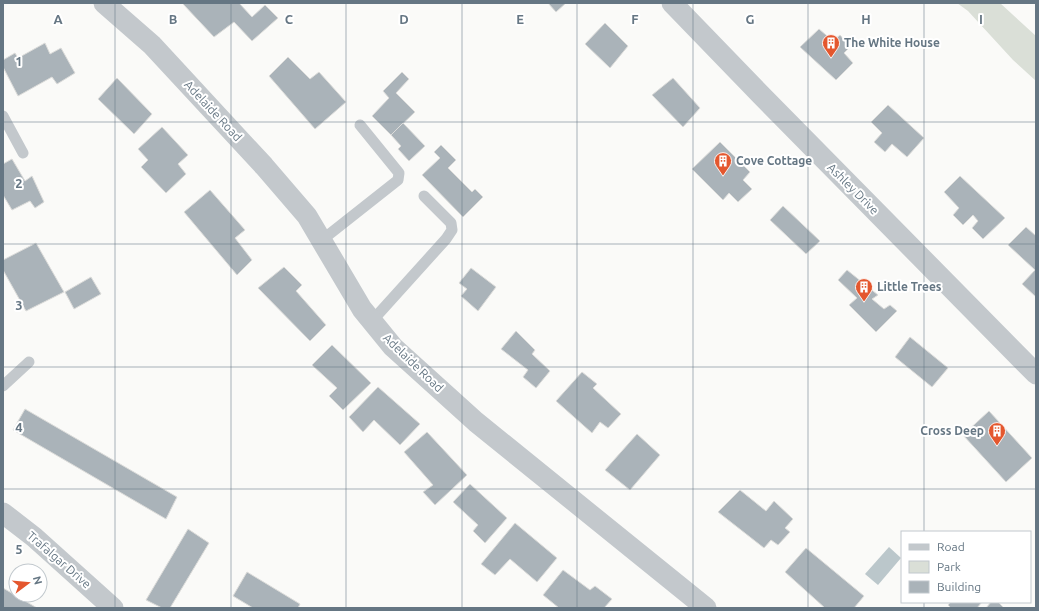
<svg xmlns="http://www.w3.org/2000/svg" width="1039" height="611" font-family="Ubuntu,sans-serif">
	<rect width="100%" height="100%" fill="#fafaf8"/>
	<path fill="#dadfd7" d="M957 3H1000L1036 36V81L1013 60 968 11Z"/>
	<path fill="#bbc7cb" d="M889 547 901 558 878 585 865 574Z"/>
	<g fill="#aab3b9" stroke="#dcdcda">
		<path d="M184 3H239L252 17 265 5 278 18 252 41 234 22 214 37 183 4Z"/>
		<path d="M548 3H566L556 12Z"/>
		<path d="M605 23 628 46 610 68 585 44Z"/>
		<path d="M819 29 833 41 840 35 850 47 844 53 853 63 836 80 800 47Z"/>
		<path d="M45 43 50 54 61 48 75 73 57 84 52 77 18 96 3 67V60L15 53 18 58Z"/>
		<path d="M288 57 310 79 319 72 346 102 315 129 269 76Z"/>
		<path d="M402 72 409 79 396 93 415 112 391 135 372 116 389 98 383 91Z"/>
		<path d="M117 78 152 114 134 134 98 99Z"/>
		<path d="M673 78 700 108 683 127 652 95Z"/>
		<path d="M888 105 924 138 907 157 892 144 885 152 874 142 882 133 871 122Z"/>
		<path d="M403 123 425 146 409 161 398 149 401 146 391 135Z"/>
		<path d="M162 127 188 155 178 164 186 174 166 193 141 167 148 160 138 149Z"/>
		<path d="M720 142 750 172 743 180 752 189 738 202 729 193 723 200 692 169Z"/>
		<path d="M441 145 456 160 448 168 472 192 475 189 483 197 463 217 422 175 440 158 434 152Z"/>
		<path d="M12 159 25 181 32 176 44 202 35 208 30 201 12 210 3 195V164Z"/>
		<path d="M960 176 1005 218 983 239 972 228 978 221 973 215 963 225 953 215 959 208 944 192Z"/>
		<path d="M210 190 245 230 235 238 252 260 237 275 184 212Z"/>
		<path d="M783 206 820 241 806 254 770 220Z"/>
		<path d="M1026 227 1036 236V297L1022 284 1035 270 1008 245Z"/>
		<path d="M36 243 64 292 26 311 3 270V260Z"/>
		<path d="M284 267 302 285 296 291 326 325 310 341 258 288Z"/>
		<path d="M471 268 496 287 478 311 461 296 467 289 459 283Z"/>
		<path d="M847 270 878 295 872 299 884 309 890 305 897 311 876 332 849 305 857 298 838 280Z"/>
		<path d="M91 277 101 294 74 309 65 292Z"/>
		<path d="M516 331 535 350 532 354 550 371 536 388 523 377 528 370 501 349Z"/>
		<path d="M910 337 948 368 932 387 895 357Z"/>
		<path d="M332 345 371 383 343 410 329 396 337 388 312 365Z"/>
		<path d="M582 372 597 384 593 388 621 414 608 428 600 422 592 433 556 401Z"/>
		<path d="M378 387 420 424 400 445 374 420 363 432 349 417Z"/>
		<path d="M25 409 177 497 166 519 13 430Z"/>
		<path d="M989 411 1032 458 1006 482 963 435Z"/>
		<path d="M427 432 467 475 435 505 423 492 433 485 404 452Z"/>
		<path d="M637 434 660 455 630 490 605 470Z"/>
		<path d="M470 484 507 518 485 543 473 531 478 525 453 502Z"/>
		<path d="M740 490 766 511 774 501 793 519 785 528 790 532 778 545 771 540 764 548 718 512Z"/>
		<path d="M515 523 557 558 537 582 510 559 495 575 481 564Z"/>
		<path d="M188 529 209 543 170 608H162L146 600Z"/>
		<path d="M806 548 864 596 854 608H825L785 572Z"/>
		<path d="M563 570 590 590 595 586 612 599 604 608H559L543 595Z"/>
		<path d="M247 572 300 604 298 608H253L233 596Z"/>
		<path d="M3 588 37 608H3Z"/>
		<path d="M951 602H982L977 608H951L948 605Z"/>
		<path d="M991 602H998L1004 608H986Z"/>
	</g>
	<g fill="none" stroke-linecap="round" stroke-linejoin="round">
		<g stroke="#c3c8cc" stroke-width="11">
			<path d="M3 116 23 153"/>
			<path d="M322 240 398 180 399 173 360 125"/>
			<path d="M372 321 446 239 452 230 451 223 424 196"/>
			<path d="M3 386 29 362"/>
		</g>
		<g stroke="#c3c8cc" stroke-width="21">
			<path d="M104 3 152 45 264 166 307 216 362 309 393 347 476 422 706 608"/>
			<path d="M672 3 761 95 1036 374"/>
			<path d="M3 513 34 537 113 608"/>
		</g>
	</g>
	<path fill="none" stroke="#657683" stroke-width="1" stroke-opacity="0.55" d="M115 3V608M231 3V608M346 3V608M462 3V608M577 3V608M693 3V608M808 3V608M924 3V532M3 122H1036M3 244H1036M3 367H1036M3 489H1036M924 602V608"/>
	<defs>
		<g id="building-pin" transform="scale(0.9)"><path d="M0 17L-7.5 6A9.5 9.5 0 1 1 7.5 6Z" fill="#e4572e" stroke="#fff"/><path d="M-4-6H4V6H1V3H-1V6H-4ZM-2.5-4.3h1.7v1.8h-1.7ZM.8-4.3h1.7v1.8H.8ZM-2.5-1h1.7V.8h-1.7ZM.8-1h1.7V.8H.8Z" fill="#fff"/></g>
	</defs>
	<g fill-rule="evenodd">
		<use href="#building-pin" x="831" y="43"/>
		<use href="#building-pin" x="723" y="161"/>
		<use href="#building-pin" x="864" y="287"/>
		<use href="#building-pin" x="997" y="431"/>
	</g>
	<g text-anchor="middle" stroke-width="4" stroke-linejoin="round" paint-order="stroke">
		<g font-size="12" font-weight="bold" fill="#657683" stroke="#fff" text-anchor="start">
			<text x="844" y="47">The White House</text>
			<text x="736" y="165">Cove Cottage</text>
			<text x="877" y="291">Little Trees</text>
			<text x="984" y="435" text-anchor="end">Cross Deep</text>
		</g>
		<g font-size="12" fill="#657683" stroke="#fff">
			<text transform="translate(213 111) rotate(47)" y="4">Adelaide Road</text>
			<text transform="translate(853 189) rotate(45)" y="4">Ashley Drive</text>
			<text transform="translate(413 363) rotate(44)" y="4">Adelaide Road</text>
			<text transform="translate(59 560) rotate(41)" y="4">Trafalgar Drive</text>
		</g>
	</g>
	<g font-size="13" text-anchor="middle" font-weight="bold" fill="#657683" stroke="#fff" stroke-width="4" stroke-linejoin="round" paint-order="stroke">
		<text x="58" y="24">A</text>
		<text x="173" y="24">B</text>
		<text x="289" y="24">C</text>
		<text x="404" y="24">D</text>
		<text x="520" y="24">E</text>
		<text x="635" y="24">F</text>
		<text x="750" y="24">G</text>
		<text x="866" y="24">H</text>
		<text x="981" y="24">I</text>
		<text x="19" y="66">1</text>
		<text x="19" y="188">2</text>
		<text x="19" y="310">3</text>
		<text x="19" y="432">4</text>
		<text x="19" y="554">5</text>
	</g>
	<rect width="1039" height="611" fill="none" stroke="#657683" stroke-width="8"/>
	<rect x="901" y="531" width="130" height="72" fill="#ffffff" stroke="#c1c8cd"/>
	<rect x="909" y="544" width="20" height="6" fill="#c3c8cc" stroke="#c1c8cd"/>
	<text x="937" y="551" font-size="12" fill="#657683">Road</text>
	<rect x="909" y="561" width="20" height="12" fill="#dadfd7" stroke="#c1c8cd"/>
	<text x="937" y="571" font-size="12" fill="#657683">Park</text>
	<rect x="909" y="581" width="20" height="12" fill="#aab3b9" stroke="#c1c8cd"/>
	<text x="937" y="591" font-size="12" fill="#657683">Building</text>
	<g transform="translate(28 583) rotate(74)"><circle r="19" fill="#ffffff" stroke="#c1c8cd"/>
	<path d="M0-3L7 15L0 10L-7 15Z" fill="#e4572e"/>
	<text y="-6" font-size="11" font-weight="bold" text-anchor="middle" fill="#657683">N</text>
	</g>
</svg>
